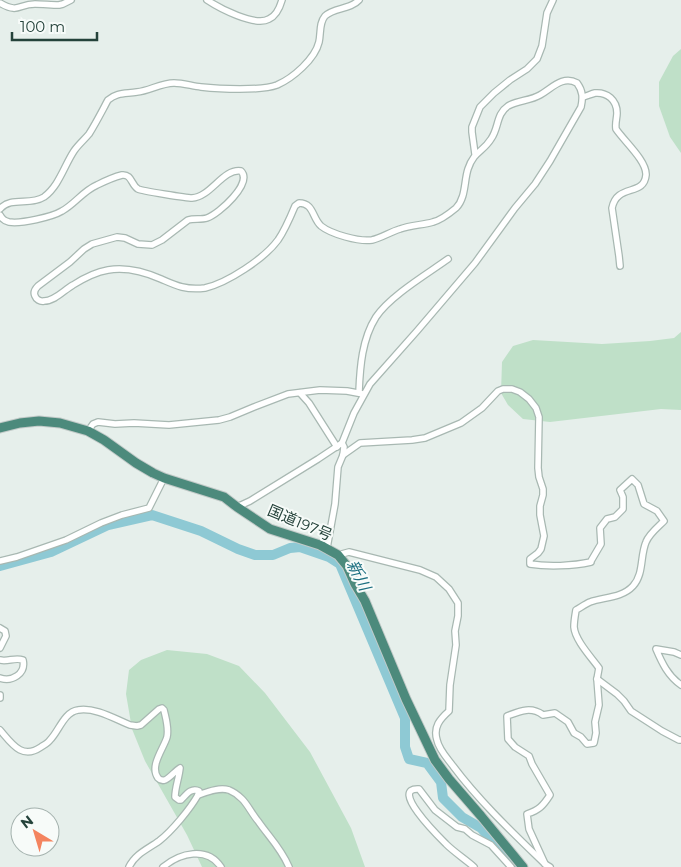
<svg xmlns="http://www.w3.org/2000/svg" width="681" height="867" font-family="Montserrat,'Noto Sans JP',sans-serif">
	<rect width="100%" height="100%" fill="#e6efeb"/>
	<g fill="#bfe0c8">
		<path d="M681 49V153L670 137 659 106V82L673 56Z"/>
		<path d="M681 332V410L661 409 550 422 523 419 508 405 501 393 502 362 513 346 533 340 602 344 650 341 674 338Z"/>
		<path d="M167 650 207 654 239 666 265 693 310 752 351 828 365 867H202L187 835 145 761 132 729 126 694 129 670 141 660Z"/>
	</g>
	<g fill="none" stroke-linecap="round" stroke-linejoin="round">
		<path stroke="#8ec9d4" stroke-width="10" d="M0 566 51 552 108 525 152 515 201 531 238 549 255 555H273L290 548 300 547 329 557 340 564 405 718V747L409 759 427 763 441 782 443 798 462 817 481 828 516 867"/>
		<g stroke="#a8b8b2" stroke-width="8">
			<g id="minor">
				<path d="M207 0C219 8 255 27 269 19 276 16 280 7 282 0"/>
				<path d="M0 3C19 14 18 4 35 4 43 4 51 5 59 5L63 4 71 0"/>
				<path d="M583 97C587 96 591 94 595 93 607 92 617 100 617 113 617 118 615 123 616 129 624 141 647 161 646 175 644 197 617 183 612 208L619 256 620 266"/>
				<path d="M475 154 472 132V127L480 107 494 93 510 80 527 69 537 59 542 46 547 13 553 0"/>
				<path d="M0 209C11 196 30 206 44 197 59 186 64 166 74 151 78 145 84 140 89 134 96 123 102 111 108 100 117 92 126 94 137 92 149 91 161 83 174 83 183 83 192 86 201 87 219 89 261 91 277 85 293 78 315 59 319 42 321 33 319 23 325 16 334 7 350 10 359 0"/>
				<path d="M0 215C2 219 4 221 9 222 21 224 52 217 62 211 75 204 83 191 97 185 105 181 114 177 122 175 132 174 131 185 138 189 142 191 187 198 192 198 211 197 223 168 241 171 253 183 219 214 207 218 201 220 194 218 188 220L162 240 152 245 138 244 125 238 117 237 92 244 84 249 70 262 38 286C35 289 33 292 35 296 36 299 40 302 44 301 55 301 64 290 73 285 84 278 96 272 108 270 125 267 145 272 161 279 168 282 174 285 182 287 190 289 197 289 205 288 227 283 264 259 278 240 285 230 290 218 295 206L299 203C314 203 312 218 321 226 331 234 359 242 372 240 381 238 390 232 400 229 411 225 423 225 433 222 441 220 450 213 456 208 466 198 464 181 468 169 474 151 483 152 491 139 499 128 496 114 508 106 518 100 530 101 540 95 552 88 563 75 577 83 583 91 583 98 581 107L550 161 535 184 515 208 475 263 417 331 370 384 354 413 342 443 318 459 250 501 237 507"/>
				<path d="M359 392C360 367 362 339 376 317 390 296 427 274 448 259"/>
				<path d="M300 393 309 403 337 447"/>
				<path d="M88 431 93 424 98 422 115 424 134 423 169 425 219 420 230 417 254 407 288 394 320 390 347 391 363 394"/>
				<path d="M343 455 360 443 412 440 425 438 461 423 482 408 498 391 503 389H512L520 392 529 399 536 408 539 417 538 468 539 477 543 489V495L540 506V515L544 536 541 549 538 553 530 559V564C548 567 573 566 591 562V561L601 544 600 528 607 519 615 517 623 509V497L620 490 632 479 638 485 644 504 657 511 664 521C658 527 649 534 646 542 640 556 644 574 633 586 622 598 604 597 590 602 585 604 580 608 576 610 575 616 574 621 574 627 575 640 591 657 599 668L597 679 599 705 595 722 596 733 594 743 587 744 581 737 574 733 568 722 555 713 543 715C531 706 520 711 507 716L508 739 515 747 529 756 532 764 550 795C543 806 539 810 527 814L529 829 545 864"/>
				<path d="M327 548 335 504 338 467 343 455 344 447 342 443"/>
				<path d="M338 555 349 552 420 570 436 577 449 589 458 603V616L455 631 456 645 450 685 449 711C440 719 433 727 437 740 439 750 448 759 453 766 480 802 513 833 545 864L550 867"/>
				<path d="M0 561 17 557 66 540 101 523 122 515 149 508 164 478"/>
				<path d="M0 628 5 631 6 636 0 648"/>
				<path d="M681 655 674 652 656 649C662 663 668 676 681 685"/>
				<path d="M0 660C8 662 15 657 23 660 26 674 12 682 0 678"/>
				<path d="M597 679 617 694 624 701 631 711 662 731 679 740H681"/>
				<path d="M0 695V698"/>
				<path d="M0 730C12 744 22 760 41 747 44 745 48 743 50 740 59 731 64 712 78 710 95 707 115 719 130 725L137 726 141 725 159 709 162 708 164 710C166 719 169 728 167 737 164 748 149 766 158 778 160 780 162 781 165 780 170 778 175 771 180 768 179 778 175 788 175 797L179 800H181C186 795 191 787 199 791L198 795"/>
				<path d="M129 867C135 854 148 849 159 841 172 831 190 809 198 795 207 792 219 787 229 790 234 792 238 795 242 799 248 805 252 814 258 821 269 837 281 848 289 867"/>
				<path d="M163 867C180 853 207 846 221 867"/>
				<path d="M474 867C465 859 454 852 446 844 440 838 388 787 419 789L435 810 457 827 465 829 472 835 491 845 511 867"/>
			</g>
		</g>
		<g stroke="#c2cac8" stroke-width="11">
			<path id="trunk" d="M0 428 20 423 39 421 60 423 88 431 104 440 136 463 153 473 164 478 224 497 237 507 270 529 320 545 338 555 347 566 355 584 365 601 406 699 435 760 449 779 481 816 523 867"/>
		</g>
		<use href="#minor" stroke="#fff" stroke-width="5.5"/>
		<use href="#trunk" stroke="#4c8a7c" stroke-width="9"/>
	</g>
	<g text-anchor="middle" stroke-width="4" stroke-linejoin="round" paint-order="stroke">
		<g font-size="15" fill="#24423a" stroke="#f7fbf9">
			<text transform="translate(300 523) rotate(23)" y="5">国道197号</text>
		</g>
		<g font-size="16" font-style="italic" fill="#1c6f80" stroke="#f7fbf9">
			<text transform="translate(359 575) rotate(63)" y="6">新川</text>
		</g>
	</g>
	<g transform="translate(35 832) rotate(322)"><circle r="24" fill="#f7fbf9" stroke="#a3b1ad"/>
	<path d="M0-4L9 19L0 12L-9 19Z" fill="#f4845f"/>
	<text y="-8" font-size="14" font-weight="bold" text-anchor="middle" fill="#24423a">N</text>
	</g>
	<path d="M12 32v8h85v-8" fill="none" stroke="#24423a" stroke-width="2.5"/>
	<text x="20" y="32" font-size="15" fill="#24423a" stroke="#f7fbf9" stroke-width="4" paint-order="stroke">100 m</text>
</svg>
